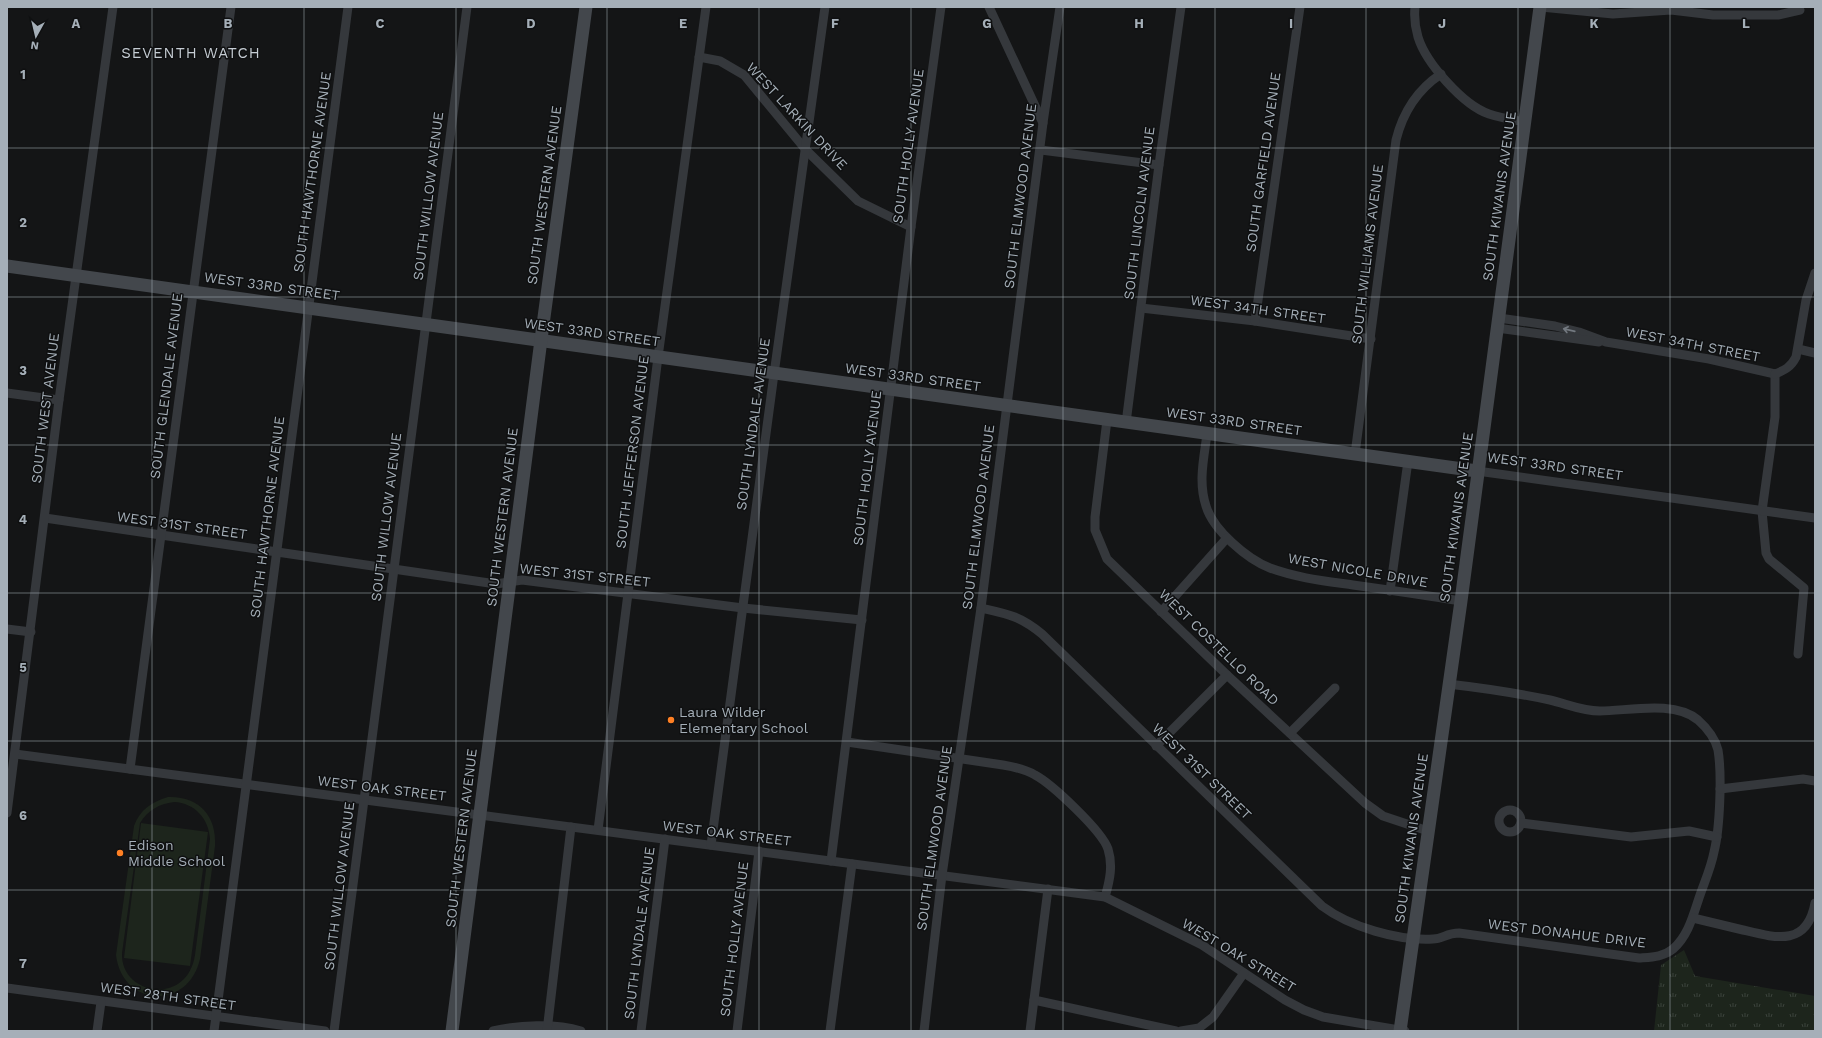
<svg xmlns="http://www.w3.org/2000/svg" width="1822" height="1038" font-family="'Work Sans',sans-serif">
	<defs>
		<pattern id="grass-tufts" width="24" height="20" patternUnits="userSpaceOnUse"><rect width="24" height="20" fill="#1d251c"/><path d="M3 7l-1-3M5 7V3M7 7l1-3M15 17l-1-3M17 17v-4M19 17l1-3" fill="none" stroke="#3b423b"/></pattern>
	</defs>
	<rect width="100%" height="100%" fill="#141516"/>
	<path fill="url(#grass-tufts)" d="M1684 950 1695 976 1815 996V1031H1654L1661 965Z"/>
	<g fill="#1d251c" fill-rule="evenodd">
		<path d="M168 797C199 796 217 816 215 846L200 959C188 1011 122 1007 116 955L134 826C140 810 151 802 168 797ZM174 802C195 803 209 819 210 839L195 955C187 1007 120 995 122 953L140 823C148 810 159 804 174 802Z"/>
		<path d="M141 823 208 832 190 966 124 958Z"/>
	</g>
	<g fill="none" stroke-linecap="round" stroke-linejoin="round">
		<g stroke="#35383c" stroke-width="9">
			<path d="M989 7 1043 123"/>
			<path d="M1415 7C1414 17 1415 27 1418 37 1426 63 1463 105 1489 114 1501 118 1514 120 1525 122"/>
			<path d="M1541 7 1613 14 1671 10 1713 15H1778L1800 10"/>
			<path d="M699 57 720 61 744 75 806 150 858 201 911 227"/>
			<path d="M1041 150 1159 165"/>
			<path d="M1141 308 1255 321 1371 339"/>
			<path d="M1499 318 1555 326 1579 332 1606 342 1709 359 1775 374"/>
			<path d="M1255 321 1300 7"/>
			<path d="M1497 328 1599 342"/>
			<path d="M1798 349 1815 353"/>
			<path d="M1775 374V417L1762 511 1766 553 1769 559 1804 588 1798 654"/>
			<path d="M1775 374C1785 370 1791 367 1796 357L1806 300 1815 273"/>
			<path d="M7 393 59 400"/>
			<path d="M1107 420 1095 517V530L1107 559 1227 675 1365 803 1383 816 1428 831"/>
			<path d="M1126 423 1159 165 1181 7"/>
			<path d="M1207 434C1204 458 1198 482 1206 506 1213 530 1247 559 1270 568 1297 578 1325 581 1353 585 1389 590 1425 595 1461 601"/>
			<path d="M1355 454 1396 140C1403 112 1417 90 1441 74"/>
			<path d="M1477 471 1815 518"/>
			<path d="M45 518 496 584 522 580 743 608 862 620"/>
			<path d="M1390 591 1408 461"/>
			<path d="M981 608C1008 614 1020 616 1042 634L1322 906C1350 927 1398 941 1433 939 1443 939 1446 933 1459 933L1639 958C1652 957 1663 957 1673 949 1688 936 1693 916 1699 898 1704 883 1711 868 1714 852 1720 828 1722 774 1718 750 1715 738 1707 728 1698 720 1674 700 1628 711 1600 711 1582 711 1567 704 1550 700 1516 693 1483 688 1448 684"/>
			<path d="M1161 612 1227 538"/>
			<path d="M7 629 31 632"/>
			<path d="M1290 733 1335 688"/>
			<path d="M847 742 1003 765C1015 767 1025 769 1035 775 1052 784 1102 831 1108 849 1113 865 1110 880 1105 897"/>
			<path d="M1156 746 1227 675"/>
			<path d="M15 754 1105 897 1202 945 1285 1000 1304 1010 1323 1017 1405 1031"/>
			<path d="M130 769 231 7"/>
			<path d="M1720 789 1803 779 1815 781"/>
			<circle cx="1510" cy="821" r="11"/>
			<path d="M7 813 59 400 113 7"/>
			<path d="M1521 823 1631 837 1689 831 1717 837"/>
			<path d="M598 830 658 357 706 7"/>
			<path d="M711 845 774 374 825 7"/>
			<path d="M831 861 911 227 941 7"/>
			<path d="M1693 918C1710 922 1727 926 1743 930 1776 938 1807 947 1815 903"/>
			<path d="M7 988 325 1031"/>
			<path d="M1034 1000 1176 1031"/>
			<path d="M97 1031 101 1002"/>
			<path d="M214 1031 348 7"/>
			<path d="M334 1031 467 7"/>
			<path d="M493 1031C518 1025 555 1023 581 1031"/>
			<path d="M547 1031 571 827"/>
			<path d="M641 1031 665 839"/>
			<path d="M737 1031 759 851"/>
			<path d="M830 1031 852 864"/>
			<path d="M924 1031 942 875 981 608 1043 123 1060 7"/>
			<path d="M1030 1031 1048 889"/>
			<path d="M1181 1031 1199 1028 1213 1017 1244 973"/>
		</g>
		<g stroke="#43474c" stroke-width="13">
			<path d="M7 266 1477 471"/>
			<path d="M452 1031 542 332 586 7"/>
			<path d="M1400 1031 1461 601 1540 7"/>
		</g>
	</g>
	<defs><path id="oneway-shaft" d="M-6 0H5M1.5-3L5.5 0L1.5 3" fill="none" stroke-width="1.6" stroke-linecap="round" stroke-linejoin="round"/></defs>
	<use stroke="#737980" href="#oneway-shaft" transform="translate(1569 330) rotate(-167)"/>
	<path fill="none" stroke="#a5afb8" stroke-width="1" stroke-opacity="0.55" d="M152 7V1031M304 7V1031M456 7V1031M607 7V1031M759 7V1031M911 7V1031M1063 7V1031M1215 7V1031M1366 7V1031M1518 7V1031M1670 7V1031M7 148H1815M7 297H1815M7 445H1815M7 593H1815M7 741H1815M7 890H1815"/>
	<g fill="#ff8024" stroke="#0f1011" stroke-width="1.5">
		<circle cx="671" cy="720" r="4"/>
		<circle cx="120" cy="853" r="4"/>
	</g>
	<g text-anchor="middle" stroke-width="3" stroke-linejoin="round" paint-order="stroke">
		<g font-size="14" fill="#a5afb8" stroke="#0f1011">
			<text transform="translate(797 116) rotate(47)" y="5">WEST LARKIN DRIVE</text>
			<text transform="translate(908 146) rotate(-82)" y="5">SOUTH HOLLY AVENUE</text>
			<text transform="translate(1263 162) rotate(-82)" y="5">SOUTH GARFIELD AVENUE</text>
			<text transform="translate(312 172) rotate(-82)" y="5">SOUTH HAWTHORNE AVENUE</text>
			<text transform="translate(544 195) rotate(-82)" y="5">SOUTH WESTERN AVENUE</text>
			<text transform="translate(428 196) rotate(-83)" y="5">SOUTH WILLOW AVENUE</text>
			<text transform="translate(1020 196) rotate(-83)" y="5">SOUTH ELMWOOD AVENUE</text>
			<text transform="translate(1499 196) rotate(-82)" y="5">SOUTH KIWANIS AVENUE</text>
			<text transform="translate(1139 213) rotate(-83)" y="5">SOUTH LINCOLN AVENUE</text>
			<text transform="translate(1367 254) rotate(-83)" y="5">SOUTH WILLIAMS AVENUE</text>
			<text transform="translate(272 286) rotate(8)" y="5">WEST 33RD STREET</text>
			<text transform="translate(1258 309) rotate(8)" y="5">WEST 34TH STREET</text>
			<text transform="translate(592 332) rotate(8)" y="5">WEST 33RD STREET</text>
			<text transform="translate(1693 344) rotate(11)" y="5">WEST 34TH STREET</text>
			<text transform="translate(913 377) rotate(8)" y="5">WEST 33RD STREET</text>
			<text transform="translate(166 386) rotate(-83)" y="5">SOUTH GLENDALE AVENUE</text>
			<text transform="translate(45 408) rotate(-83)" y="5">SOUTH WEST AVENUE</text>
			<text transform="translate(1234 421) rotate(8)" y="5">WEST 33RD STREET</text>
			<text transform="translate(753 424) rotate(-82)" y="5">SOUTH LYNDALE AVENUE</text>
			<text transform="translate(632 452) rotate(-83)" y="5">SOUTH JEFFERSON AVENUE</text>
			<text transform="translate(1555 466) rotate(8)" y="5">WEST 33RD STREET</text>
			<text transform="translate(867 468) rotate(-83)" y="5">SOUTH HOLLY AVENUE</text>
			<text transform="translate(267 517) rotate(-83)" y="5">SOUTH HAWTHORNE AVENUE</text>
			<text transform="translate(386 517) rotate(-83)" y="5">SOUTH WILLOW AVENUE</text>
			<text transform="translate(502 517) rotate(-83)" y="5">SOUTH WESTERN AVENUE</text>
			<text transform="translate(978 517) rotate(-83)" y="5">SOUTH ELMWOOD AVENUE</text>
			<text transform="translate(1456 517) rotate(-82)" y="5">SOUTH KIWANIS AVENUE</text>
			<text transform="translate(182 525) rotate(8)" y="5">WEST 31ST STREET</text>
			<text transform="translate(1358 570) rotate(10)" y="5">WEST NICOLE DRIVE</text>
			<text transform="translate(585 575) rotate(6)" y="5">WEST 31ST STREET</text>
			<text transform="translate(1219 647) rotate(44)" y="5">WEST COSTELLO ROAD</text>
			<text transform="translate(1202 771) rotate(44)" y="5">WEST 31ST STREET</text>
			<text transform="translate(382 788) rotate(7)" y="5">WEST OAK STREET</text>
			<text transform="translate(727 833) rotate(7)" y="5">WEST OAK STREET</text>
			<text transform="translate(461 838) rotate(-83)" y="5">SOUTH WESTERN AVENUE</text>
			<text transform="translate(934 838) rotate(-82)" y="5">SOUTH ELMWOOD AVENUE</text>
			<text transform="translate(1411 838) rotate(-82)" y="5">SOUTH KIWANIS AVENUE</text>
			<text transform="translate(339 886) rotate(-83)" y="5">SOUTH WILLOW AVENUE</text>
			<text transform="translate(639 933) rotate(-83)" y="5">SOUTH LYNDALE AVENUE</text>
			<text transform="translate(1567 933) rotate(7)" y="5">WEST DONAHUE DRIVE</text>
			<text transform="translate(734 939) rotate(-83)" y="5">SOUTH HOLLY AVENUE</text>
			<text transform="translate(1239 955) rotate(31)" y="5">WEST OAK STREET</text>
			<text transform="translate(168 996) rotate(8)" y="5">WEST 28TH STREET</text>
		</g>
		<g font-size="14" fill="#a5afb8" stroke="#0f1011" text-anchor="start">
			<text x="679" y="717">Laura Wilder<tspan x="679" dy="16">Elementary School</tspan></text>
			<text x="128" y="850">Edison<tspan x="128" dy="16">Middle School</tspan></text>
		</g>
		<g font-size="15" letter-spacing="1" fill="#c6cdd4" stroke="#0f1011">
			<text x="191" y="58">SEVENTH WATCH</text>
		</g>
	</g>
	<g font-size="13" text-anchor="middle" font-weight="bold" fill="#a5afb8" stroke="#0f1011" stroke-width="3" stroke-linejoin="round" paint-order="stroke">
		<text x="76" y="28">A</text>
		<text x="228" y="28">B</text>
		<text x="380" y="28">C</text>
		<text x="531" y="28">D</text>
		<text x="683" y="28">E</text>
		<text x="835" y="28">F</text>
		<text x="987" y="28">G</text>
		<text x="1139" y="28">H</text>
		<text x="1291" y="28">I</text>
		<text x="1442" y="28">J</text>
		<text x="1594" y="28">K</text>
		<text x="1746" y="28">L</text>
		<text x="23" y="79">1</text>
		<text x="23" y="227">2</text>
		<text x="23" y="375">3</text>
		<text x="23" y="524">4</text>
		<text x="23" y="672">5</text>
		<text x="23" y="820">6</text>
		<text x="23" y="968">7</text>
	</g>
	<rect width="1822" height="1038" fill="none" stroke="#a5afb8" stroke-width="16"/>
	<g transform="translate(36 36) rotate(188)" stroke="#0f1011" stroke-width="3" paint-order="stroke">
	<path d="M0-3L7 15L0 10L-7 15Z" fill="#a5afb8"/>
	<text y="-6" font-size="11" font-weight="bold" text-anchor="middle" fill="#a5afb8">N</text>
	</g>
</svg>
